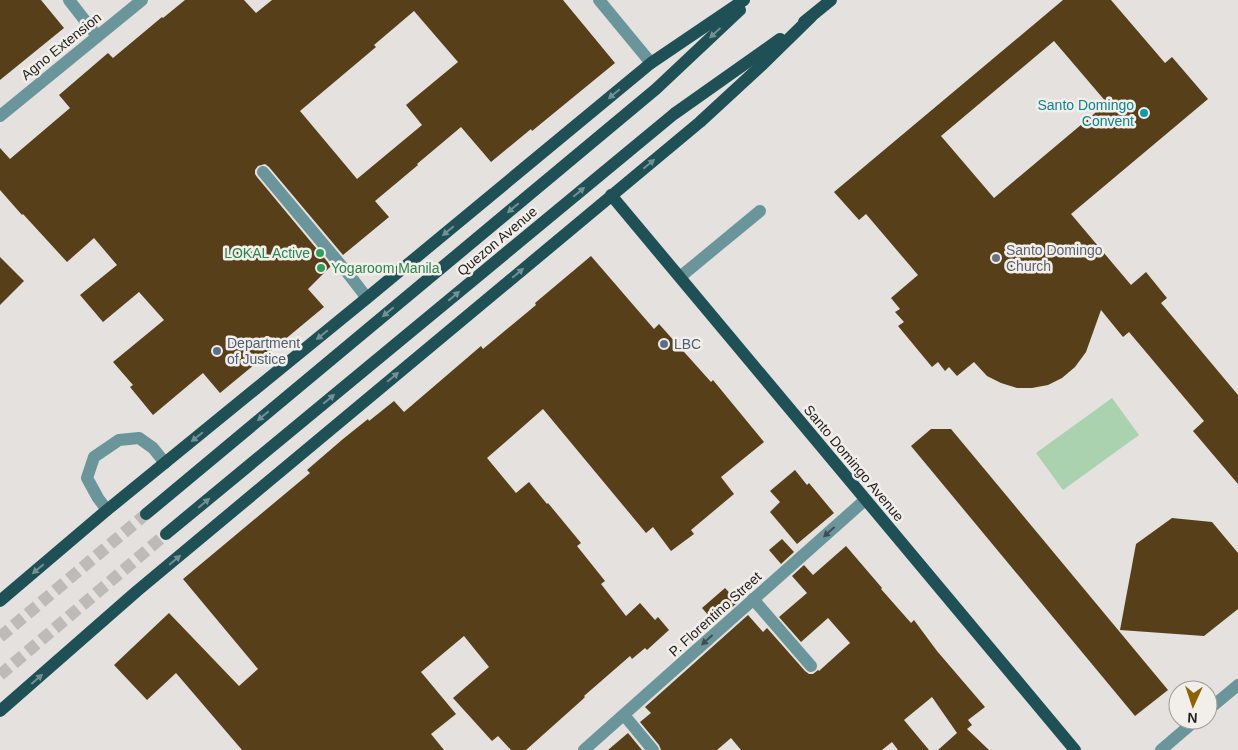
<svg xmlns="http://www.w3.org/2000/svg" width="1238" height="750" font-family="Helvetica,sans-serif">
	<rect width="100%" height="100%" fill="#e4e1de"/>
	<path fill="#aad2ae" d="M1112 398 1139 435 1063 490 1036 453Z"/>
	<g fill="#573f19" fill-rule="evenodd">
		<path d="M0 0H41L64 28 0 80Z"/>
		<path d="M185 0H244L256 13 272 0H563L615 63 532 131 531 129 491 162 461 127 417 164 418 165 375 201 389 217 343 255 269 167 265 164 258 166 255 170V174L257 177 331 266 308 289 324 307 220 393 203 373 153 415 130 387 133 385 113 362 164 320 139 292 103 322 80 295 117 265 94 238 67 262 23 214 22 215 0 190V148L10 159 70 108 59 95 108 53 113 58 162 17 163 18ZM414 11 458 62 406 105 422 125 357 179 300 111 376 47 374 45Z"/>
		<path d="M1063 0H1111L1165 63 1172 57 1208 99 1071 214 1131 285 1146 272 1167 298 1161 303 1238 395V484L1193 431 1204 421 1129 332 1123 337 1101 310 1086 352 1075 367 1062 378 1048 385 1032 388H1017L1001 383 987 376 974 362 957 376 949 367 945 371 938 362 932 367 898 326 904 322 895 312 900 309 891 298 918 275 866 214 859 220 834 192ZM1054 41 1107 103 994 198 941 136Z"/>
		<path d="M591 256 654 329 659 324 711 382 713 380 764 442 721 477 734 494 691 530 694 534 671 551 653 527 646 533 543 409 487 458 516 493 529 482 547 504 548 503 581 543 577 546 605 581 601 584 626 616 640 603 655 620 658 617 669 630 647 650 645 648 632 659 630 656 584 696 585 697 582 700 526 750H511L498 736 492 741 453 698 489 667 464 636 421 672 456 714 431 734 444 750H242L176 673 147 700 114 665 169 613 239 686 258 669 183 579 310 473 307 470 343 439 368 419 369 421 394 401 404 412 481 346 483 349 536 305 535 303Z"/>
		<path d="M0 257 24 281 0 305Z"/>
		<path d="M931 429H951L1168 690 1135 716 911 446Z"/>
		<path d="M795 470 807 485 809 483 834 513 797 544 770 512 780 502 770 491Z"/>
		<path d="M1172 518 1212 522 1238 553V609L1204 636 1120 630 1136 544Z"/>
		<path d="M782 539 794 552 781 564 769 550Z"/>
		<path d="M846 546 882 588 881 589 911 623 914 620 937 651 985 707 968 720 972 725 967 729 989 750H938L957 733 932 697 904 720 929 750H898L892 742 882 750H741L731 738 717 750H661L659 745 640 722 651 713 645 707 748 615 763 632 767 628 805 671 809 674H813L818 670 819 671 850 643 828 618 801 642 779 617 807 593 792 576 804 565 813 575Z"/>
		<path d="M725 588 738 602 715 623 702 608Z"/>
		<path d="M628 733 642 750H608Z"/>
	</g>
	<g fill="none" stroke-linecap="round" stroke-linejoin="round">
		<g stroke="#bdbab8" stroke-width="12" stroke-dasharray="12 6" stroke-linecap="butt">
			<path d="M0 637 146 514"/>
			<path d="M0 675 166 534"/>
		</g>
		<g stroke="#6a959b" stroke-width="12">
			<path d="M69 0 97 36"/>
			<path d="M599 0 651 63"/>
			<path d="M0 116 142 0"/>
			<path d="M263 172 350 276 367 298"/>
			<path d="M680 277 760 211"/>
			<path d="M107 510 98 498 87 478 94 457 119 440 139 438 153 448 165 463"/>
			<path d="M753 599 811 666"/>
			<path d="M1208 710 1238 685"/>
			<path d="M624 715 653 750"/>
			<path d="M584 750 865 500"/>
			<path d="M1161 750 1196 720"/>
		</g>
		<g stroke="#1e5056" stroke-width="12">
			<path d="M804 22 831 0"/>
			<path d="M611 195 1075 750"/>
			<path d="M146 514 656 89 740 10"/>
			<path d="M166 534 674 114 780 39"/>
			<path d="M0 601 107 510 367 298 651 63 744 0"/>
			<path d="M0 711 137 591 700 122 763 64 811 17"/>
		</g>
	</g>
	<defs><path id="oneway-solid" d="M-6-.8H1V-3.2L6.5 0L1 3.2V.8H-6Z" transform="scale(1.25)"/></defs>
	<g fill="#739092">
		<use href="#oneway-solid" transform="translate(715 33) rotate(137)"/>
		<use href="#oneway-solid" transform="translate(614 94) rotate(140)"/>
		<use href="#oneway-solid" transform="translate(649 164) rotate(-40)"/>
		<use href="#oneway-solid" transform="translate(579 192) rotate(-40)"/>
		<use href="#oneway-solid" transform="translate(513 208) rotate(140)"/>
		<use href="#oneway-solid" transform="translate(448 231) rotate(140)"/>
		<use href="#oneway-solid" transform="translate(518 273) rotate(-40)"/>
		<use href="#oneway-solid" transform="translate(454 296) rotate(-40)"/>
		<use href="#oneway-solid" transform="translate(388 312) rotate(140)"/>
		<use href="#oneway-solid" transform="translate(322 335) rotate(141)"/>
		<use href="#oneway-solid" transform="translate(393 377) rotate(-40)"/>
		<use href="#oneway-solid" transform="translate(329 399) rotate(-40)"/>
		<use href="#oneway-solid" transform="translate(263 416) rotate(140)"/>
		<use href="#oneway-solid" transform="translate(197 437) rotate(141)"/>
		<use href="#oneway-solid" transform="translate(204 503) rotate(-40)"/>
		<use href="#oneway-solid" transform="translate(175 560) rotate(-40)"/>
		<use href="#oneway-solid" transform="translate(38 569) rotate(140)"/>
		<use href="#oneway-solid" transform="translate(37 679) rotate(-41)"/>
	</g>
	<g fill="#3e4e50">
		<use href="#oneway-solid" transform="translate(829 532) rotate(138)"/>
		<use href="#oneway-solid" transform="translate(707 640) rotate(138)"/>
	</g>
	<circle fill="#0f9aa8" stroke="#f2efeb" stroke-width="2" cx="1144" cy="113" r="5"/>
	<g fill="#2e9e5b" stroke="#f2efeb" stroke-width="2">
		<circle cx="320" cy="253" r="5"/>
		<circle cx="321" cy="268" r="5"/>
	</g>
	<circle fill="#6b7280" stroke="#f2efeb" stroke-width="2" cx="996" cy="258" r="5"/>
	<g fill="#5c6f8a" stroke="#f2efeb" stroke-width="2">
		<circle cx="664" cy="344" r="5"/>
		<circle cx="217" cy="351" r="5"/>
	</g>
	<g text-anchor="middle" stroke-width="5" stroke-linejoin="round" paint-order="stroke">
		<g font-size="14" fill="#201f1e" stroke="#f2efeb">
			<text transform="translate(61 46) rotate(-39)" y="5">Agno Extension</text>
			<text transform="translate(497 241) rotate(-40)" y="5">Quezon Avenue</text>
			<text transform="translate(854 463) rotate(50)" y="5">Santo Domingo Avenue</text>
			<text transform="translate(715 614) rotate(-42)" y="5">P. Florentino Street</text>
		</g>
		<g font-size="14" fill="#0d838f" stroke="#f2efeb" text-anchor="end">
			<text x="1134" y="110">Santo Domingo<tspan x="1134" dy="16">Convent</tspan></text>
		</g>
		<g font-size="14" fill="#5b616d" stroke="#f2efeb" text-anchor="start">
			<text x="1006" y="255">Santo Domingo<tspan x="1006" dy="16">Church</tspan></text>
		</g>
		<g font-size="14" fill="#27864d" stroke="#f2efeb" text-anchor="end">
			<text x="310" y="258">LOKAL Active</text>
			<text x="331" y="273" text-anchor="start">Yogaroom Manila</text>
		</g>
		<g font-size="14" fill="#4e5e75" stroke="#f2efeb" text-anchor="start">
			<text x="227" y="348">Department<tspan x="227" dy="16">of Justice</tspan></text>
			<text x="674" y="349">LBC</text>
		</g>
	</g>
	<g transform="translate(1193 705) rotate(183)"><circle r="24" fill="#f2efeb" stroke="#9e9c99"/>
	<path d="M0-4L9 19L0 12L-9 19Z" fill="#8c6205"/>
	<text y="-8" font-size="14" font-weight="bold" text-anchor="middle" fill="#201f1e">N</text>
	</g>
</svg>
